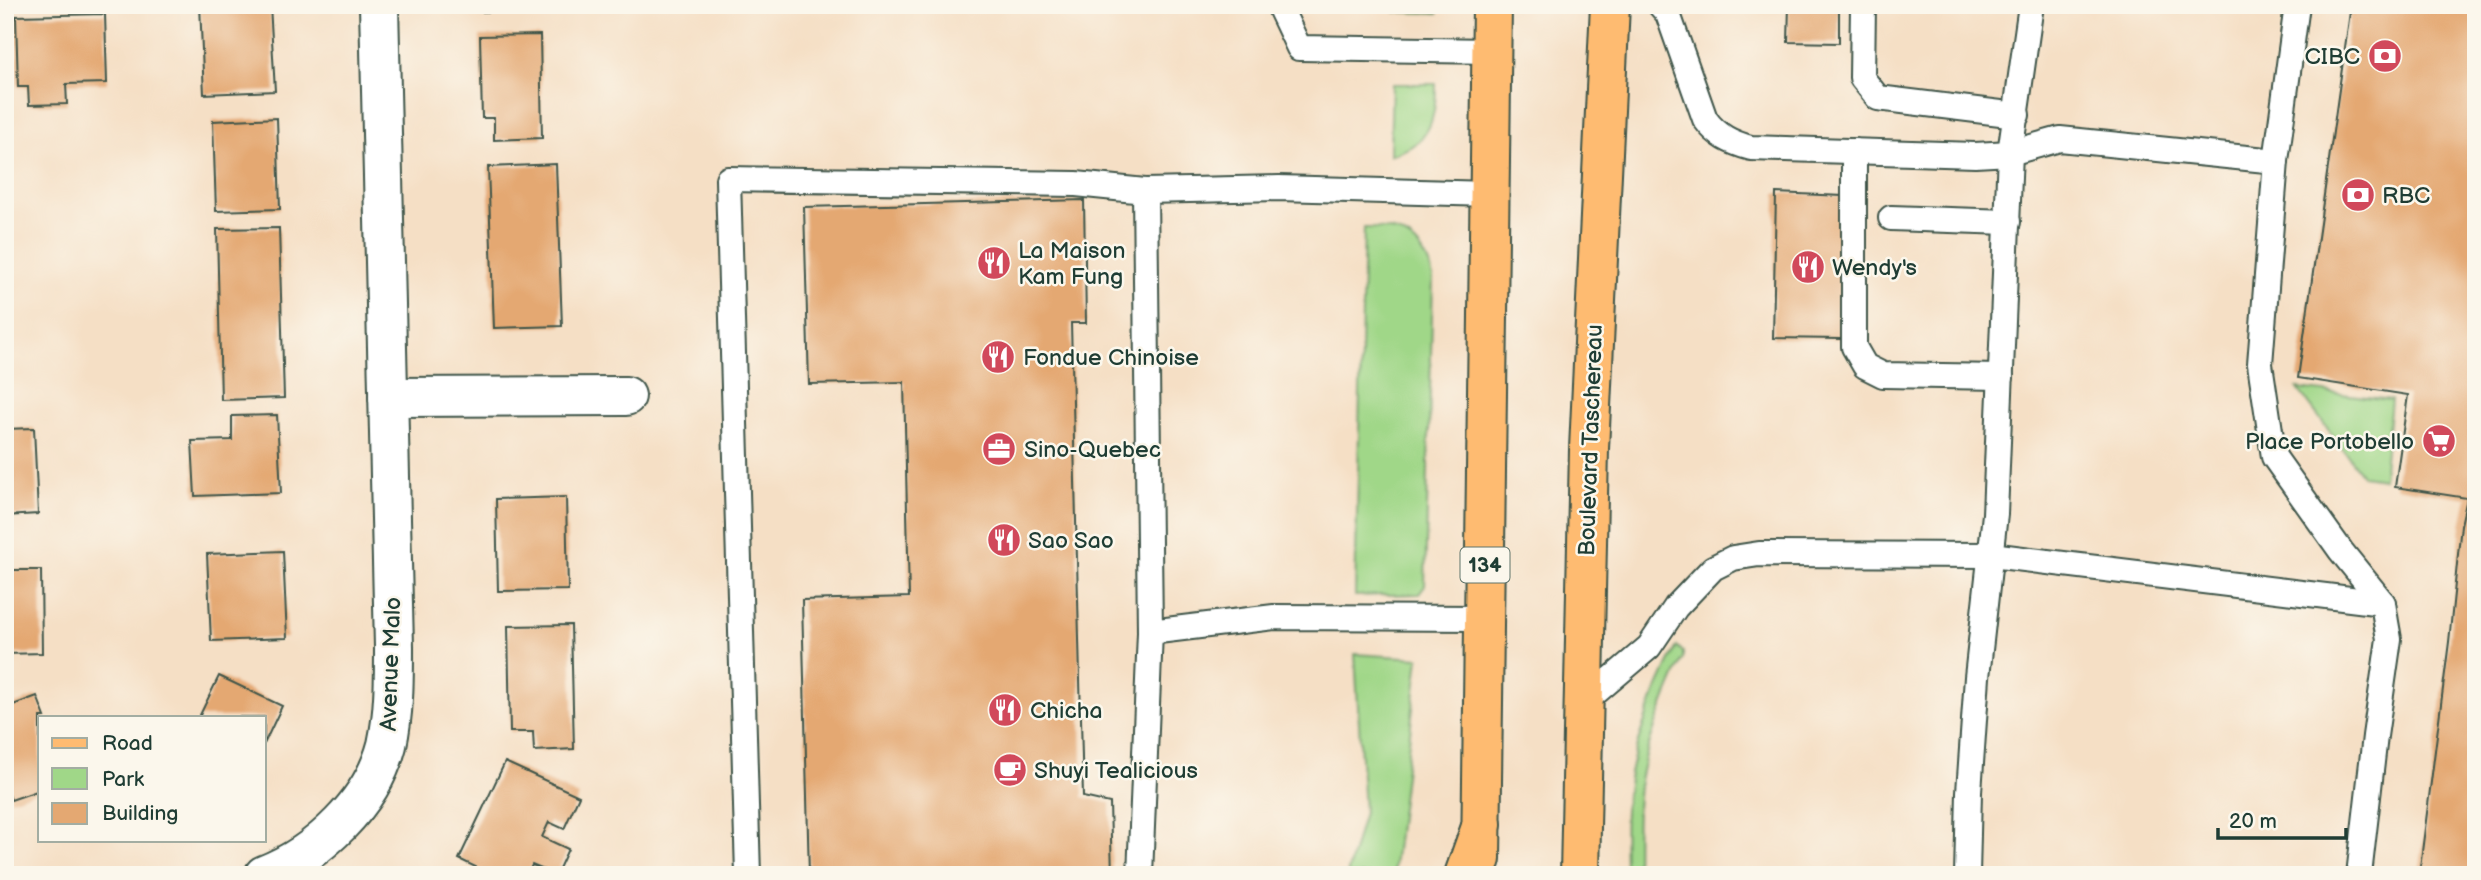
<svg xmlns="http://www.w3.org/2000/svg" width="2481" height="880" font-family="'Balsamiq Sans',sans-serif">
	<rect width="100%" height="100%" fill="#fbf7ec"/>
	<filter id="ink" filterUnits="userSpaceOnUse"><feTurbulence type="fractalNoise" baseFrequency=".0143" numOctaves="2"/><feDisplacementMap in="SourceGraphic" scale="14" xChannelSelector="R" yChannelSelector="G"/><feConvolveMatrix kernelMatrix="1 2 1 2 8 2 1 2 1" color-interpolation-filters="sRGB"/></filter>
	<filter id="wash" filterUnits="userSpaceOnUse"><feTurbulence type="fractalNoise" baseFrequency=".00686" numOctaves="4" result="noise"/><feDisplacementMap in="SourceGraphic" scale="28" xChannelSelector="R" yChannelSelector="G"/><feGaussianBlur stdDeviation="1.57" result="paint"/><feColorMatrix in="noise" values="0 0 0 0 0 0 0 0 0 0 0 0 0 0 0 0 0 1.4 0 .05"/><feComposite in="paint" operator="in"/></filter>
	<g filter="url(#wash)">
		<rect width="100%" height="100%" fill="#f5dfc5"/>
		<g fill="#a0d788" stroke="#608a5e" stroke-width="2">
			<path d="M1395 5H1438V13L1395 12Z"/>
			<path d="M1392 84H1436C1436 121 1429 145 1390 155Z"/>
			<path d="M1364 228C1402 227 1423 239 1433 277L1425 586 1419 594 1355 596Z"/>
			<path d="M2298 389 2391 400 2383 479 2363 476Z"/>
			<path d="M1677 646 1683 652V658C1665 700 1646 742 1639 787 1635 816 1637 846 1636 875H1625C1625 850 1623 824 1626 799 1632 746 1653 694 1677 646Z"/>
			<path d="M1355 654 1419 658 1393 875H1347L1364 812Z"/>
		</g>
		<g id="blocks">
			<g fill="#e4a872">
				<path d="M200 5H270L275 91 204 94Z"/>
				<path d="M480 5H556V10L480 12Z"/>
				<path d="M1789 5H1839V43L1788 42Z"/>
				<path d="M2351 5H2476V875H2419L2449 642 2461 525 2467 498 2395 487 2408 395 2298 378Z"/>
				<path d="M105 14 107 83 66 84 67 104 29 105 28 87H18L16 16Z"/>
				<path d="M540 35 542 138 494 140V118H482L480 36Z"/>
				<path d="M277 118 280 209 216 211 213 121Z"/>
				<path d="M556 164 562 326 494 328 488 167Z"/>
				<path d="M1776 193 1843 196 1841 339 1773 338Z"/>
				<path d="M1084 200 1086 323H1071L1083 797 1110 803 1112 875H809L802 600 909 597 904 382 809 384 804 207Z"/>
				<path d="M279 228 284 398 221 400 217 229Z"/>
				<path d="M277 415 281 493 195 496 192 441 232 440V416Z"/>
				<path d="M34 428 38 514 5 516V429Z"/>
				<path d="M566 497 568 590 498 591 496 499Z"/>
				<path d="M283 551 287 638 211 641 207 554Z"/>
				<path d="M5 570H41L42 653 5 654Z"/>
				<path d="M571 625 574 749 534 751 533 732H510L508 626Z"/>
				<path d="M219 676 282 706 264 744V717H199Z"/>
				<path d="M37 696 45 717H40V790L11 800 5 784V708Z"/>
				<path d="M505 762 579 796 564 829 549 822 542 837 568 849 556 875 532 865 527 875H492L459 859Z"/>
			</g>
		</g>
	</g>
	<g filter="url(#ink)">
		<use href="#blocks" fill-opacity="0" stroke="#3f554a" stroke-width="2"/>
		<g fill="none" stroke-linecap="round" stroke-linejoin="round">
			<g stroke="#3f554a" stroke-width="28">
				<g id="service">
					<path d="M1281 5V10L1299 48 1492 51"/>
					<path d="M1660 5 1668 14 1705 119C1717 136 1732 143 1751 148L1975 155 2010 153 2060 139 2276 161"/>
					<path d="M1863 5 1862 78 1878 98 2017 115"/>
					<path d="M2297 5 2276 161 2260 364 2274 457 2341 551 2383 603 2386 622 2389 639 2375 736 2359 875"/>
					<path d="M1854 151V347L1865 366 1883 375 2001 377"/>
					<path d="M1891 218 2008 222"/>
					<path d="M1484 618 1274 617 1150 632 1145 191 1279 188 1489 194"/>
					<path d="M1583 703 1649 647 1676 607 1713 568 1733 558 1759 554 1991 555 2383 603"/>
					<path d="M748 875 728 179 1076 184 1145 191"/>
					<path d="M1140 875 1150 632"/>
					<path d="M1967 875 1969 792 1977 677 1995 514 2010 153 2031 5"/>
				</g>
			</g>
			<g stroke="#3f554a" stroke-width="42">
				<g id="minor">
					<path d="M388 397 626 396"/>
					<path d="M264 875C318 854 372 803 387 745 394 713 394 680 394 647L379 5"/>
				</g>
			</g>
			<g stroke="#3f554a" stroke-width="42">
				<g id="primary">
					<path d="M1481 859 1492 5"/>
					<path d="M1580 875 1589 449 1610 5"/>
				</g>
			</g>
			<g stroke="#3f554a" stroke-width="42">
				<path id="motorway" d="M1464 875 1482 824"/>
			</g>
			<use href="#service" stroke="#fff" stroke-width="24"/>
			<use href="#minor" stroke="#fff" stroke-width="38"/>
			<use href="#primary" stroke="#febb71" stroke-width="38"/>
			<use href="#motorway" stroke="#febb71" stroke-width="38"/>
		</g>
	</g>
	<defs>
		<g id="bank-disc" transform="scale(1.75)"><circle r="9.5" fill="#d1495b" stroke="#fbf7ec"/><path d="M-6-4H6V4H-6ZM0-2.3a2.3 2.3 0 1 0 0 4.6a2.3 2.3 0 1 0 0-4.6Z" fill="#fff"/></g>
		<g id="restaurant-disc" transform="scale(1.75)"><circle r="9.5" fill="#d1495b" stroke="#fbf7ec"/><path d="M-5-6h1v4h1v-4h1v4h1v-4h1v5L-1.5 .5V6h-2V.5L-5-1ZM5-6V6H3V1.5H1.5Q1.5-4 5-6Z" fill="#fff"/></g>
		<g id="supermarket-disc" transform="scale(1.75)"><circle r="9.5" fill="#d1495b" stroke="#fbf7ec"/><path d="M-6-5.5h2.5l.6 2H6L4.5 2H-2.5L-4.4-4H-6ZM-1.5 3.2a1.3 1.3 0 1 0 .1 0ZM3 3.2a1.3 1.3 0 1 0 .1 0Z" fill="#fff"/></g>
		<g id="office-disc" transform="scale(1.75)"><circle r="9.5" fill="#d1495b" stroke="#fbf7ec"/><path d="M-6-3h4V-5.5h4V-3h4V5H-6ZM-1-4.5V-3h2v-1.5ZM-6 0V1H6V0Z" fill="#fff"/></g>
		<g id="cafe-disc" transform="scale(1.75)"><circle r="9.5" fill="#d1495b" stroke="#fbf7ec"/><path d="M-5.5-4.5H6V0H3Q3 3.5 0 3.5H-2.5Q-5.5 3.5-5.5 0ZM3-3.2v2h1.7v-2ZM-6 4.5H4V6H-6Z" fill="#fff"/></g>
	</defs>
	<g fill-rule="evenodd">
		<use href="#bank-disc" x="2385" y="56"/>
		<use href="#bank-disc" x="2358" y="195"/>
		<use href="#restaurant-disc" x="994" y="263"/>
		<use href="#restaurant-disc" x="1808" y="267"/>
		<use href="#restaurant-disc" x="998" y="357"/>
		<use href="#supermarket-disc" x="2439" y="441"/>
		<use href="#office-disc" x="999" y="449"/>
		<use href="#restaurant-disc" x="1004" y="540"/>
		<use href="#restaurant-disc" x="1005" y="710"/>
		<use href="#cafe-disc" x="1010" y="770"/>
	</g>
	<g text-anchor="middle" stroke-width="5" stroke-linejoin="round" paint-order="stroke">
		<rect fill="#fbf7ec" stroke="#61756b" stroke-width="2" x="1460.5" y="547.5" width="49" height="35" rx="5"/>
		<g font-size="21" font-weight="bold" fill="#1f3d34">
			<text x="1485" y="572">134</text>
		</g>
		<g font-size="23" fill="#1f3d34" stroke="#fbf7ec" text-anchor="start">
			<text x="2360" y="64" text-anchor="end">CIBC</text>
			<text x="2382" y="203">RBC</text>
			<text x="1018" y="258">La Maison<tspan x="1018" dy="26">Kam Fung</tspan></text>
			<text x="1832" y="275">Wendy's</text>
			<text x="1023" y="365">Fondue Chinoise</text>
			<text x="2414" y="449" text-anchor="end">Place Portobello</text>
			<text x="1024" y="457">Sino-Quebec</text>
			<text x="1028" y="548">Sao Sao</text>
			<text x="1030" y="718">Chicha</text>
			<text x="1034" y="778">Shuyi Tealicious</text>
		</g>
		<g font-size="23" fill="#1f3d34" stroke="#fbf7ec">
			<text transform="translate(1590 440) rotate(-88)" y="8">Boulevard Taschereau</text>
			<text transform="translate(390 664) rotate(-88)" y="8">Avenue Malo</text>
		</g>
	</g>
	<rect width="2481" height="880" fill="none" stroke="#fbf7ec" stroke-width="28"/>
	<rect x="38" y="716" width="228" height="126" fill="#fbf7ec" stroke="#a3ada2" stroke-width="2"/>
	<rect x="52" y="738" width="35" height="10" fill="#febb71" stroke="#a3ada2" stroke-width="2"/>
	<text x="102" y="750" font-size="21" fill="#1f3d34">Road</text>
	<rect x="52" y="768" width="35" height="21" fill="#a0d788" stroke="#a3ada2" stroke-width="2"/>
	<text x="102" y="786" font-size="21" fill="#1f3d34">Park</text>
	<rect x="52" y="803" width="35" height="21" fill="#e4a872" stroke="#a3ada2" stroke-width="2"/>
	<text x="102" y="820" font-size="21" fill="#1f3d34">Building</text>
	<path d="M2218 828v10h128v-10" fill="none" stroke="#1f3d34" stroke-width="3.5"/>
	<text x="2229" y="828" font-size="21" fill="#1f3d34" stroke="#fbf7ec" stroke-width="5" paint-order="stroke">20 m</text>
</svg>
